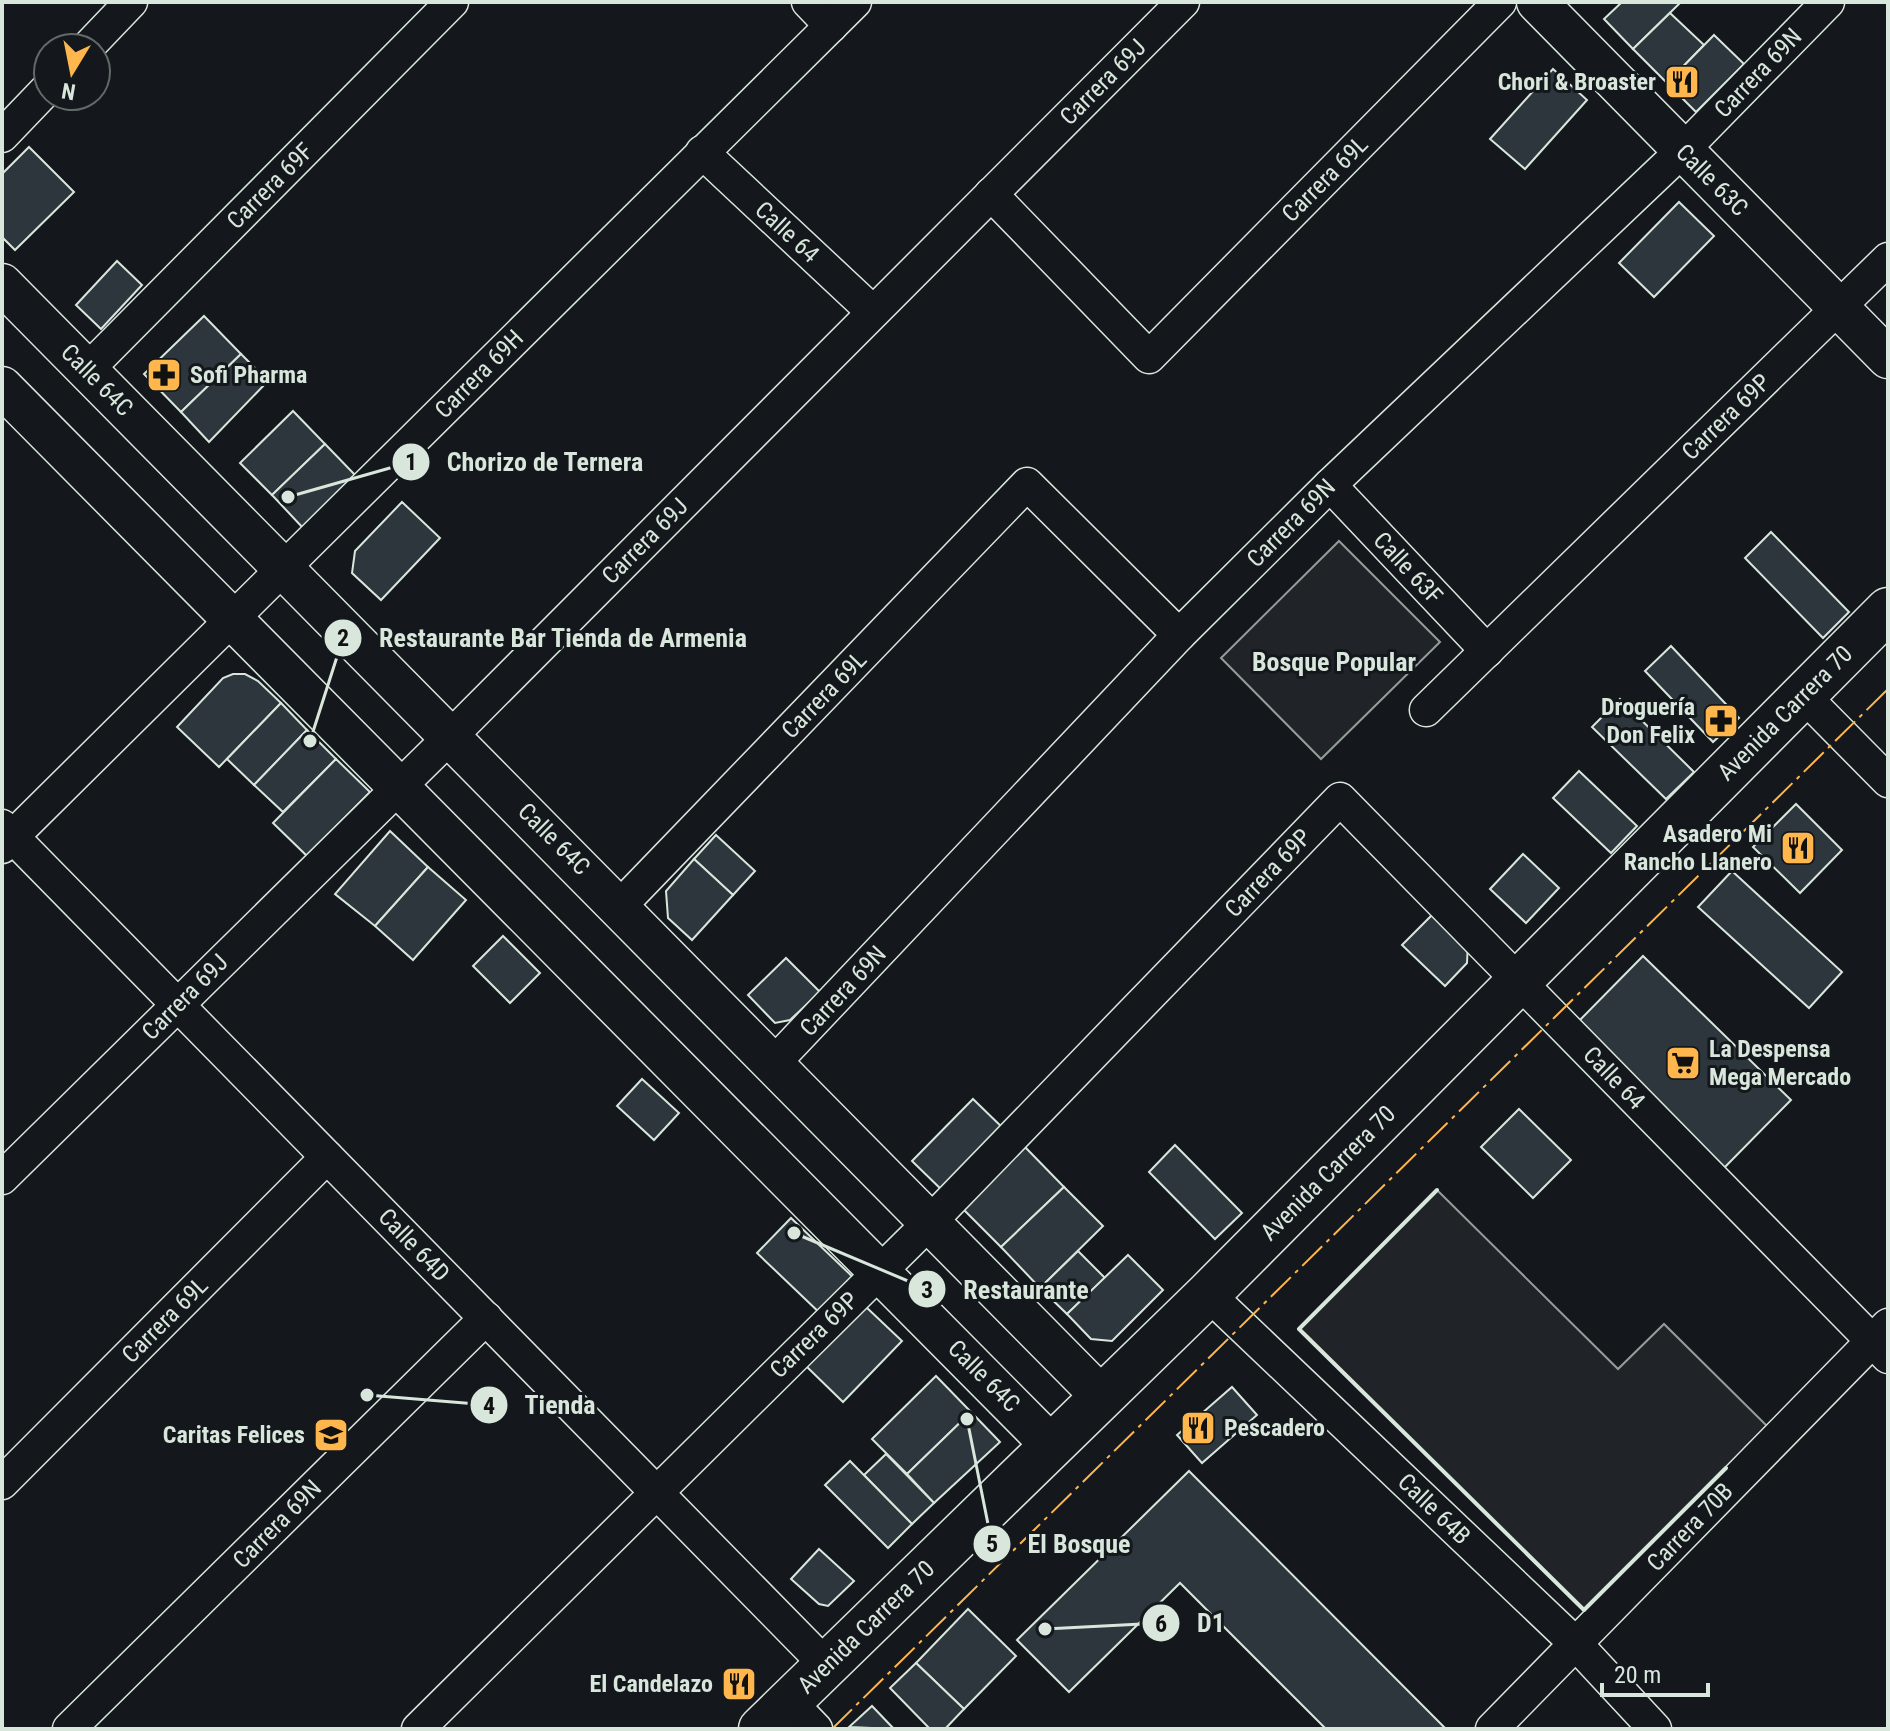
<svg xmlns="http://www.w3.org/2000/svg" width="1890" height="1731" font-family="'Roboto Condensed',sans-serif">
	<rect width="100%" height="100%" fill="#14181c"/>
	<g fill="#202428" stroke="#939e99" stroke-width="2">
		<path d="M1339 541 1440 642 1321 759 1221 658Z"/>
		<path d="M1437 1190 1618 1369 1664 1324 1767 1426 1584 1610 1299 1329Z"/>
	</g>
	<g fill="#2c363c" stroke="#d8e6dc" stroke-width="2">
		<path d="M1622 2H1681L1633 49 1604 19Z"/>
		<path d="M1670 13 1704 45 1667 83 1633 49Z"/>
		<path d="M1714 35 1744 64 1696 112 1667 83Z"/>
		<path d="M1553 69 1587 100 1525 169 1490 139Z"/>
		<path d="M29 147 74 192 15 250 2 237V174Z"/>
		<path d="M1679 202 1714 236 1654 297 1619 263Z"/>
		<path d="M117 261 142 285 101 329 76 305Z"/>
		<path d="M204 316 241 354 181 412 144 374Z"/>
		<path d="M241 354 268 381 209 442 181 412Z"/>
		<path d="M293 411 325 444 272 495 240 463Z"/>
		<path d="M325 444 357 477 304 529 272 495Z"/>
		<path d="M402 502 440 538 381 600 352 573 355 551Z"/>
		<path d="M1771 532 1849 612 1823 638 1745 558Z"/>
		<path d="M1671 646 1739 718 1713 742 1645 671Z"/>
		<path d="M233 674H245L258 681 281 703 219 767 177 727 223 678Z"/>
		<path d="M1620 699 1694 772 1666 799 1592 727Z"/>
		<path d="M281 703 307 730 254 785 227 759Z"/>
		<path d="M307 730 336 759 283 812 254 785Z"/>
		<path d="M336 759 370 792 307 856 273 823Z"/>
		<path d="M1579 771 1637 826 1611 853 1553 798Z"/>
		<path d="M1796 804 1842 850 1800 893 1753 847Z"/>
		<path d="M390 831 428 867 375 926 335 894Z"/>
		<path d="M716 835 755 871 733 895 694 859Z"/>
		<path d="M1523 854 1559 888 1526 923 1490 889Z"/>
		<path d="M694 859 733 895 692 940 668 918 666 891Z"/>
		<path d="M428 867 466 900 413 960 375 926Z"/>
		<path d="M1732 871 1842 972 1809 1008 1698 907Z"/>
		<path d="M1436 911 1468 941 1467 963 1445 986 1402 945Z"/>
		<path d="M503 936 540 973 510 1003 473 966Z"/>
		<path d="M1643 956 1791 1100 1722 1170 1574 1026Z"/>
		<path d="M786 958 820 992 790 1020 775 1023 748 995Z"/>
		<path d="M642 1079 679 1113 654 1140 617 1106Z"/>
		<path d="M973 1099 1007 1132 946 1194 912 1161Z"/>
		<path d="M1519 1109 1571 1160 1533 1198 1481 1147Z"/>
		<path d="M1175 1145 1242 1213 1215 1239 1149 1172Z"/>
		<path d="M1025 1147 1064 1187 1001 1247 962 1208Z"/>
		<path d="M1064 1187 1103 1226 1040 1288 1001 1247Z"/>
		<path d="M791 1218 858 1282 824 1317 757 1253Z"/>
		<path d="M1078 1251 1105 1278 1067 1314 1040 1288Z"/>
		<path d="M1128 1255 1163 1290 1112 1341 1091 1339 1067 1314Z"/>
		<path d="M865 1306 902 1341 843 1402 806 1366Z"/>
		<path d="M936 1376 971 1412 907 1474 872 1439Z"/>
		<path d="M1232 1387 1257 1415 1202 1463 1177 1435Z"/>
		<path d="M971 1412 1000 1442 934 1503 907 1474Z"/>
		<path d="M886 1454 934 1503 912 1524 864 1475Z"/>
		<path d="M850 1461 912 1524 888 1548 825 1485Z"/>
		<path d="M1189 1471 1446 1729H1326L1180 1583 1069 1692 1017 1640Z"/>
		<path d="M819 1549 854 1581 828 1606 819 1604 791 1579Z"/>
		<path d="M968 1609 1016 1656 964 1709 916 1663Z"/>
		<path d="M916 1663 964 1709 945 1729H930L890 1688Z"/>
		<path d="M872 1706 894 1729 849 1727Z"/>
	</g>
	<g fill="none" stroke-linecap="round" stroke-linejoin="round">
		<g stroke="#d8e6dc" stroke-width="35">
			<g id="minor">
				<path d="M808 2 831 26"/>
				<path d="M87 48 131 2"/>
				<path d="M2 136 48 88"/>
				<path d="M702 152 873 312"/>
				<path d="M991 194 1149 357 1500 2"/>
				<path d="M87 370 452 2"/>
				<path d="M1330 485 1487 651"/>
				<path d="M1803 695 1888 781"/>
				<path d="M1426 710 1888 259"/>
				<path d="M2 826 826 1665"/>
				<path d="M2 847 855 2"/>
				<path d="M620 906 1027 484 1179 635"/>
				<path d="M774 1063 1179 635 1330 485 1683 150 1828 2"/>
				<path d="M2 1178 451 736 1183 2"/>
				<path d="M1208 1294 1576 1644 1655 1729"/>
				<path d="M2 1483 327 1157"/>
				<path d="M789 1701 816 1729"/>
				<path d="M69 1729 486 1318"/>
				<path d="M418 1729 930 1222 1340 799 1888 1357"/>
				<path d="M1492 1729 1888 1325"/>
			</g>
		</g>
		<g stroke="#d8e6dc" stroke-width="43">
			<g id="tertiary">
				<path d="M1537 2 1888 358"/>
				<path d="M2 284 1102 1397"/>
				<path d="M2 387 1052 1446"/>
			</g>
		</g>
		<g stroke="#d8e6dc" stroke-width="47">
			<path id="secondary" d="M761 1729 1208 1294 1888 610"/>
		</g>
		<use href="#minor" stroke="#14181c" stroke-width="32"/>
		<use href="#tertiary" stroke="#14181c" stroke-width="40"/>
		<use href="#secondary" stroke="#14181c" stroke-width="44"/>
		<path stroke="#d8e6dc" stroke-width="4" d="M1437 1190 1299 1329 1584 1610 1726 1468"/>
		<path stroke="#ffb74d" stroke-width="2" stroke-dasharray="28 6 4 6" stroke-linecap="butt" d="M832 1729 1888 689"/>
	</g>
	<defs>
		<g id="restaurant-square" transform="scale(1.8)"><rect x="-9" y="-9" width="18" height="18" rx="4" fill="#ffb74d" stroke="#14181c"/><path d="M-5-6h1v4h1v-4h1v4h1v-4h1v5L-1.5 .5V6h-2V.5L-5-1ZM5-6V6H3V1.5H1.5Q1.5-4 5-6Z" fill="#111"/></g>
		<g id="pharmacy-square" transform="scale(1.8)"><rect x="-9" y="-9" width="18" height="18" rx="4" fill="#ffb74d" stroke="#14181c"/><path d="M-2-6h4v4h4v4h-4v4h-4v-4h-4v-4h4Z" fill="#111"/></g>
		<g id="supermarket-square" transform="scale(1.8)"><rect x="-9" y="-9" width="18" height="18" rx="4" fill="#ffb74d" stroke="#14181c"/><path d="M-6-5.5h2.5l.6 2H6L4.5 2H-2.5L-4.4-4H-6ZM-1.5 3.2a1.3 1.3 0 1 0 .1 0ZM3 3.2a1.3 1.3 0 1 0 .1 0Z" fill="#111"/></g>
		<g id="school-square" transform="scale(1.8)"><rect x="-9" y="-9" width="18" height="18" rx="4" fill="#ffb74d" stroke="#14181c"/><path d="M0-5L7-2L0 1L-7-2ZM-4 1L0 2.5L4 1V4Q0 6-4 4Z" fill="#111"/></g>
	</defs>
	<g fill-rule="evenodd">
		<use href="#restaurant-square" x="1682" y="82"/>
		<use href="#pharmacy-square" x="164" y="375"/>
		<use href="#pharmacy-square" x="1721" y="721"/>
		<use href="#restaurant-square" x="1798" y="848"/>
		<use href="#supermarket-square" x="1683" y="1063"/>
		<use href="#restaurant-square" x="1198" y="1428"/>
		<use href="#school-square" x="331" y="1435"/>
		<use href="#restaurant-square" x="739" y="1684"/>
	</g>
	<g text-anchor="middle" stroke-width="6" stroke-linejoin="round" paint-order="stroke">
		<g font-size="24" fill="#d8e6dc" stroke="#14181c">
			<text transform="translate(1758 73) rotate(-46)" y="8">Carrera 69N</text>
			<text transform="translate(1103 82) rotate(-45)" y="8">Carrera 69J</text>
			<text transform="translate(1325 179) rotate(-45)" y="8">Carrera 69L</text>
			<text transform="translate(1712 180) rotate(45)" y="8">Calle 63C</text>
			<text transform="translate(270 186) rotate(-45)" y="8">Carrera 69F</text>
			<text transform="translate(787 232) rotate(43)" y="8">Calle 64</text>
			<text transform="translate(479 374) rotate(-45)" y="8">Carrera 69H</text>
			<text transform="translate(97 380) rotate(45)" y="8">Calle 64C</text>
			<text transform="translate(1726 417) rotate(-44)" y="8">Carrera 69P</text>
			<text transform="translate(1291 523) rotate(-45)" y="8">Carrera 69N</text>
			<text transform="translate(645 541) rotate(-45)" y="8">Carrera 69J</text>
			<text transform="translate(1408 568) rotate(47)" y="8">Calle 63F</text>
			<text transform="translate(824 695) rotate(-46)" y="8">Carrera 69L</text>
			<text transform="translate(1785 713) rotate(-45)" y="8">Avenida Carrera 70</text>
			<text transform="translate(554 839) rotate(45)" y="8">Calle 64C</text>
			<text transform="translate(1268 873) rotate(-46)" y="8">Carrera 69P</text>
			<text transform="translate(843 991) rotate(-47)" y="8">Carrera 69N</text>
			<text transform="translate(185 997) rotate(-45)" y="8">Carrera 69J</text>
			<text transform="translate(1614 1078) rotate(46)" y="8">Calle 64</text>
			<text transform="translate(1328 1173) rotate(-45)" y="8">Avenida Carrera 70</text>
			<text transform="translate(414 1245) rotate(46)" y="8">Calle 64D</text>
			<text transform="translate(165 1320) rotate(-45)" y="8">Carrera 69L</text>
			<text transform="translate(814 1335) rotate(-44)" y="8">Carrera 69P</text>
			<text transform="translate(984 1376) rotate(45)" y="8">Calle 64C</text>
			<text transform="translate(1434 1509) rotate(44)" y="8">Calle 64B</text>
			<text transform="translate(277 1524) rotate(-45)" y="8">Carrera 69N</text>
			<text transform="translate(1690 1527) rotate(-46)" y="8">Carrera 70B</text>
			<text transform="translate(866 1627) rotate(-44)" y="8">Avenida Carrera 70</text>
		</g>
		<g font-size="24" font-weight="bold" fill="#d8e6dc" stroke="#14181c" text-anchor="end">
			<text x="1656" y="90">Chori &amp; Broaster</text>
			<text x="190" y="383" text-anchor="start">Sofi Pharma</text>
			<text x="1695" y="715">Droguería<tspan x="1695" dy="28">Don Felix</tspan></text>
			<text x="1772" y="842">Asadero Mi<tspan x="1772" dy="28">Rancho Llanero</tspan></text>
			<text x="1709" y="1057" text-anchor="start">La Despensa<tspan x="1709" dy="28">Mega Mercado</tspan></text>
			<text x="1224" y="1436" text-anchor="start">Pescadero</text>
			<text x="305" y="1443">Caritas Felices</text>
			<text x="713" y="1692">El Candelazo</text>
		</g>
		<g font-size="26" font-weight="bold" fill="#d8e6dc" stroke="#14181c">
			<text x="1334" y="671">Bosque Popular</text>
		</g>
	</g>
	<path fill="none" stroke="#d8e6dc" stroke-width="3" d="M288 497L411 462M310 741L343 638M794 1233L927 1289M367 1395L489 1405M967 1419L992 1544M1045 1629L1161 1623"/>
	<g fill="#d8e6dc" stroke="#14181c" stroke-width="3">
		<circle cx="288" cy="497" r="8"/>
		<circle cx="310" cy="741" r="8"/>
		<circle cx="794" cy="1233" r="8"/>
		<circle cx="367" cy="1395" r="8"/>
		<circle cx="967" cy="1419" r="8"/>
		<circle cx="1045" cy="1629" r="8"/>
		<circle cx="411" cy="462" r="20"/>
		<circle cx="343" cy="638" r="20"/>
		<circle cx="927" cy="1289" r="20"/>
		<circle cx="489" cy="1405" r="20"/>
		<circle cx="992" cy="1544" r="20"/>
		<circle cx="1161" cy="1623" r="20"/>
	</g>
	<g font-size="24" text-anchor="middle" font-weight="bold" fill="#111">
		<text x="411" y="470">1</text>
		<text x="343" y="646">2</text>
		<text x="927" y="1298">3</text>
		<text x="489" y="1414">4</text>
		<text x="992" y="1552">5</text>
		<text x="1161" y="1632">6</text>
	</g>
	<g font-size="26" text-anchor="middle" font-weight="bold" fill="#d8e6dc" stroke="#14181c" stroke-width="6" stroke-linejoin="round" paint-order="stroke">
		<text x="545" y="471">Chorizo de Ternera</text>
		<text x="563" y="647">Restaurante Bar Tienda de Armenia</text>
		<text x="1026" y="1299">Restaurante</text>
		<text x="560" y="1414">Tienda</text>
		<text x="1079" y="1553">El Bosque</text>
		<text x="1211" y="1632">D1</text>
	</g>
	<rect width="1890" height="1731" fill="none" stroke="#d8e6dc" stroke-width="8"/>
	<g transform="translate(72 72) rotate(190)"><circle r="38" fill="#14181c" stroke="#626a69" stroke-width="2"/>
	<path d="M0-6L14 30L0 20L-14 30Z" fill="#ffb74d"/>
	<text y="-12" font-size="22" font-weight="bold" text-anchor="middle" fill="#d8e6dc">N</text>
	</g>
	<path d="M1602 1683v12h106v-12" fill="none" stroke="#d8e6dc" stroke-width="4"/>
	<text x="1614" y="1683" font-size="24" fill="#d8e6dc" stroke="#14181c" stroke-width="6" paint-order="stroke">20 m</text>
</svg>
